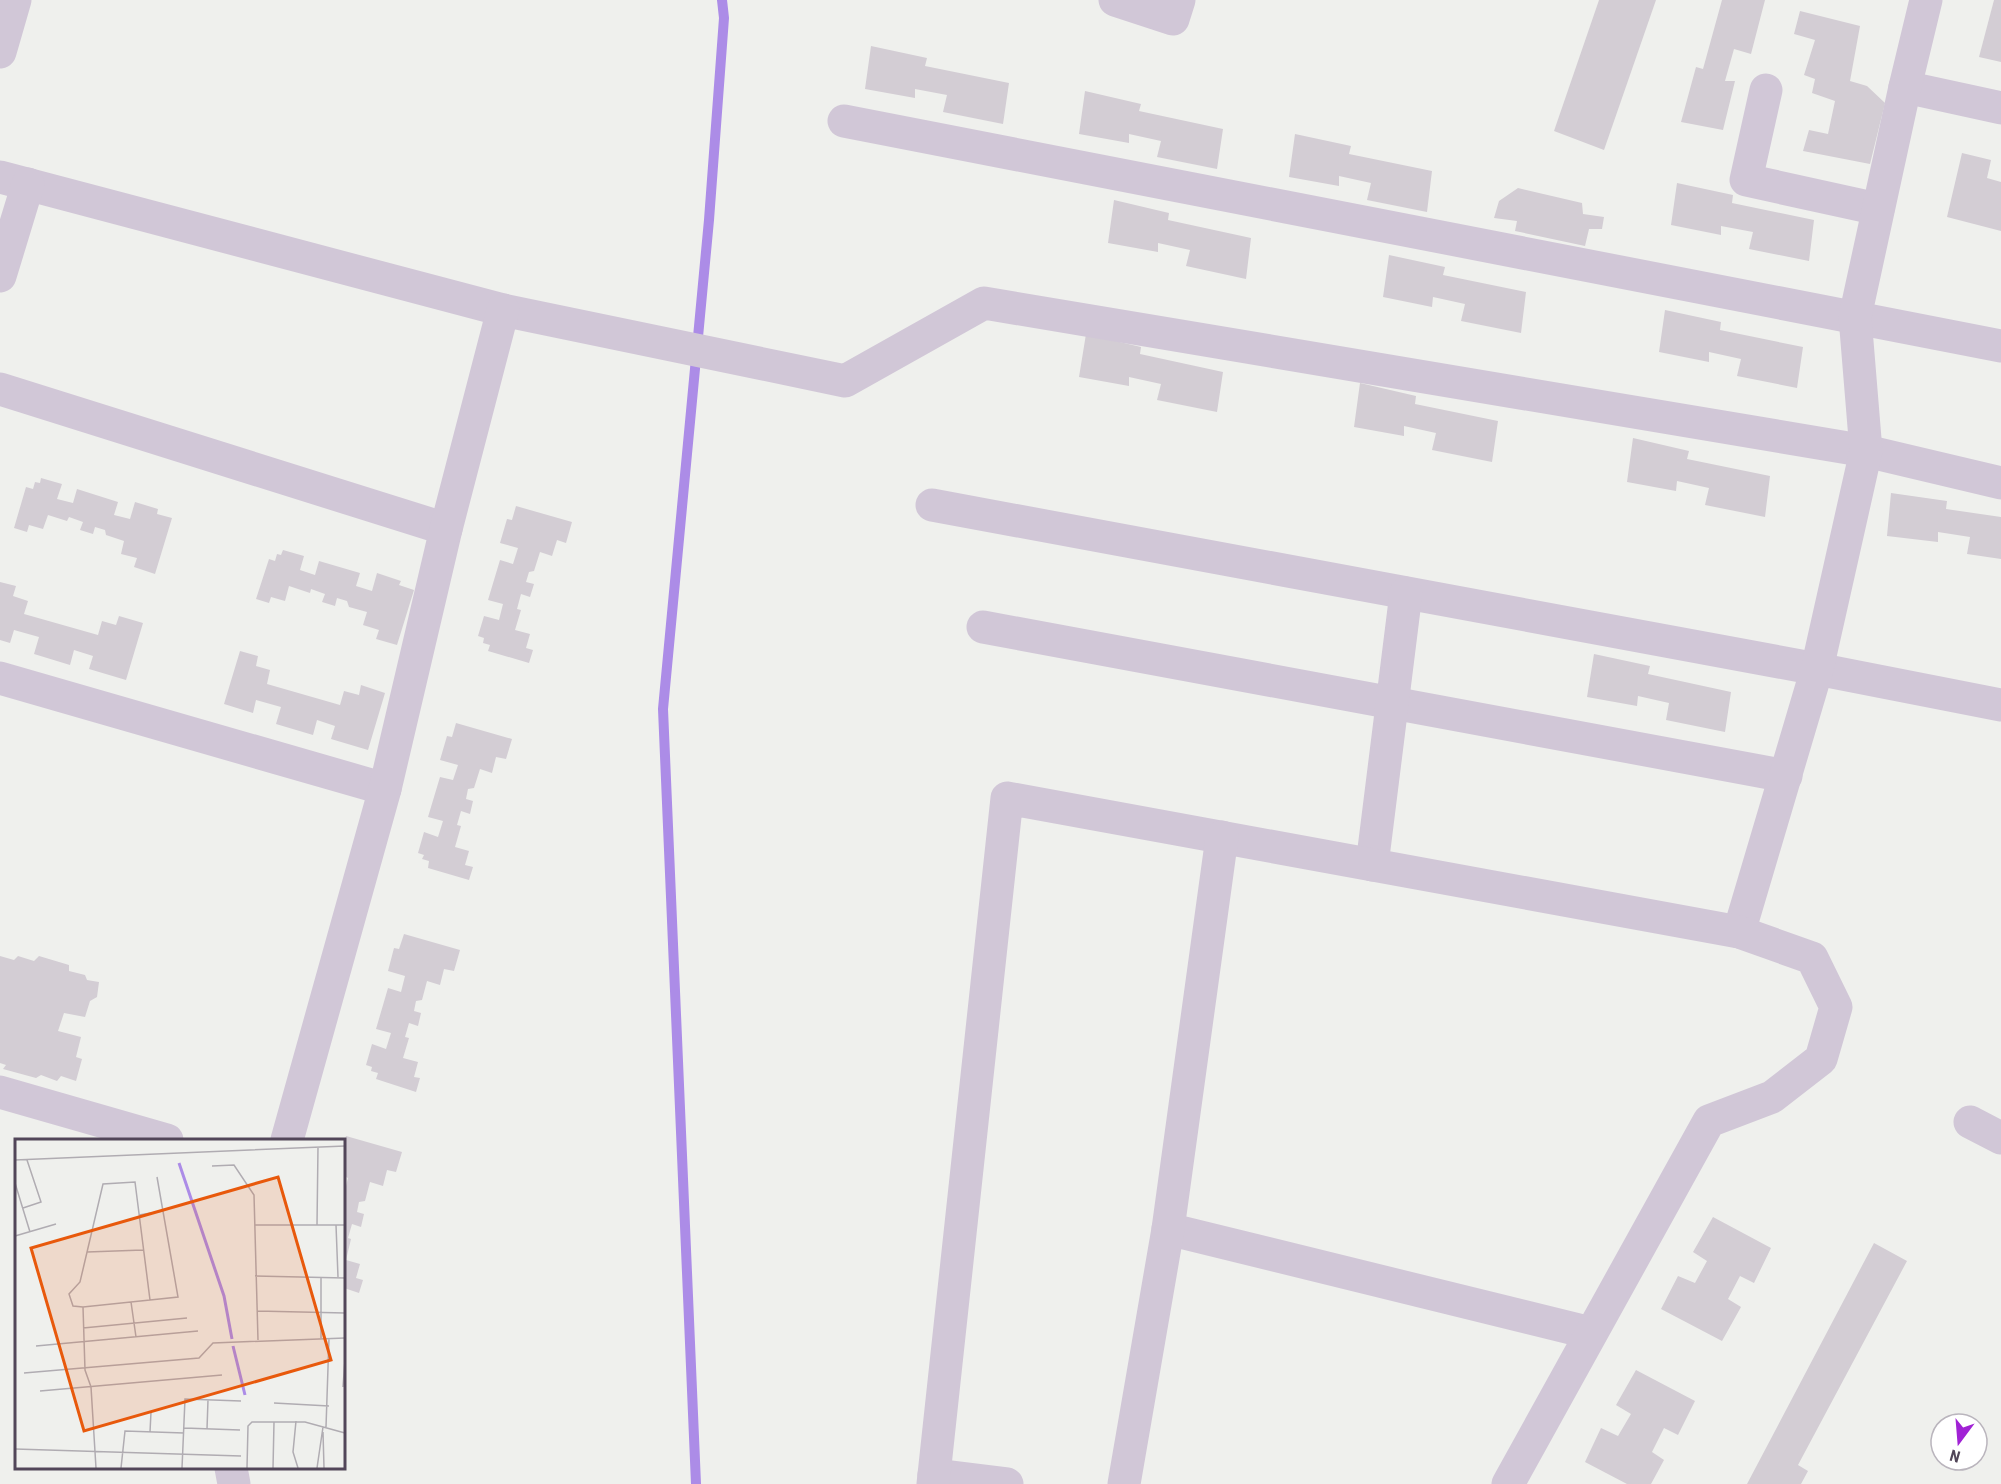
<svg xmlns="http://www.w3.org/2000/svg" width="2001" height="1484" font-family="'Roboto Condensed',sans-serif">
	<rect width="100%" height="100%" fill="#eff0ed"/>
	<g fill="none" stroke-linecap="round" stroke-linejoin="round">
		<path stroke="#ac8ce7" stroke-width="10" d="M696 1484 663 709 709 220 724 18 722 0"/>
	</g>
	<g fill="#d3cdd4">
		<path d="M1599 0H1656L1604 150 1554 131Z"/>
		<path d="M1722 0H1765L1751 54 1734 49 1725 81H1735L1723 130 1681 122 1696 67 1703 69Z"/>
		<path d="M1994 0H2001V62L1979 57Z"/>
		<path d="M1800 11 1860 26 1850 81 1867 86 1885 103 1870 164 1803 151 1809 130 1828 134 1835 101 1812 93 1815 79 1804 75 1815 40 1794 34Z"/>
		<path d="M871 46 927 58 925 66 1009 83 1003 124 943 112 947 95 915 89V98L865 89Z"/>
		<path d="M1085 91 1141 104 1139 111 1223 129 1217 169 1157 157 1161 141 1129 134V143L1079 134Z"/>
		<path d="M1295 134 1351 146 1349 154 1432 171 1427 212 1367 200 1371 183 1339 176V186L1289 177Z"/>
		<path d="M1962 153 1991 160 1987 178 2001 182V231L1947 217Z"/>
		<path d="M1677 183 1733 195 1732 203 1814 220 1809 261 1749 249 1753 232 1721 226V235L1671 225Z"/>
		<path d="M1518 188 1582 203 1583 214 1604 217 1602 229H1589L1585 246 1515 231 1517 221 1494 218 1499 201Z"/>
		<path d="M1114 200 1169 213 1168 220 1251 238 1246 279 1186 266 1190 250 1158 243V252L1108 243Z"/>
		<path d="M1389 255 1445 267 1443 275 1526 292 1521 333 1461 321 1465 304 1433 297 1432 307 1383 297Z"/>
		<path d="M1665 310 1721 322 1720 330 1803 347 1797 388 1737 376 1741 359 1709 352V362L1659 352Z"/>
		<path d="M1086 334 1141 347 1140 354 1223 372 1217 412 1157 400 1161 384 1129 377V386L1079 377Z"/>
		<path d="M1360 383 1416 396 1415 404 1498 421 1492 462 1432 450 1436 433 1404 426V436L1354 427Z"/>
		<path d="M1633 438 1689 451 1687 459 1770 476 1765 517 1705 505 1709 488 1677 481 1676 491 1627 482Z"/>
		<path d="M41 478 62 484 57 499 73 503 77 489 118 502 114 515 130 519 135 502 158 509 157 514 172 518 155 574 134 567 137 558 121 554 124 541 106 535 105 530 95 527 93 534 80 530 83 522 69 517 67 521 48 515 43 529 29 525 27 532 14 528 26 487 33 489 35 482 40 483Z"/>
		<path d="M1891 493 1947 501 1946 509 2001 517V559L1967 554 1970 537 1938 532V542L1887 536Z"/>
		<path d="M516 506 572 522 566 543 557 540 552 556 540 552 534 571 529 572 526 582 534 584 530 597 521 594 517 609 521 610 515 630 530 634 526 648 533 650 529 663 488 651 490 645 483 643 484 638 478 636 484 616 499 620 503 604 488 600 500 560 513 564 518 548 500 543 507 519 512 520Z"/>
		<path d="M283 550 304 556 300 570 315 575 319 561 360 573 356 586 372 591 377 573 401 581 399 585 414 590 397 645 376 639 379 630 363 625 367 612 349 607 347 601 337 598 335 606 322 602 325 594 311 589 310 593 289 586 285 601 271 597 269 603 256 599 269 559 275 561 277 554 281 555Z"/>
		<path d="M0 582 16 586 13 596 28 601 24 614 98 635 102 621 116 625 119 616 143 623 126 680 89 669 93 656 74 650 70 665 34 654 39 637 14 630 10 643 0 640Z"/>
		<path d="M240 651 258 656 256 666 270 670 267 684 340 705 344 691 359 695 361 685 385 693 368 750 331 739 335 726 317 720 313 735 276 724 281 707 256 700 253 713 224 704Z"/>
		<path d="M1594 654 1650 666 1648 674 1731 692 1725 732 1666 720 1669 703 1638 696 1637 706 1587 697Z"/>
		<path d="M456 723 512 739 506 759 496 757 492 773 480 769 474 788 468 789 466 799 473 801 470 814 461 811 457 825 461 826 455 847 469 851 465 865 473 867 469 880 428 868 429 861 422 859 424 855 418 853 424 832 438 837 443 821 428 817 440 777 453 780 458 765 440 760 447 736 452 737Z"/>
		<path d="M404 934 460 950 454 971 444 969 440 985 427 981 422 1000 416 1001 414 1011 421 1013 418 1026 409 1023 405 1037 409 1038 403 1058 418 1062 414 1077 420 1078 416 1092 376 1079 378 1073 371 1071 372 1067 366 1065 372 1044 386 1049 391 1033 376 1029 388 988 401 992 405 976 388 971 394 948 399 949Z"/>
		<path d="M0 956 14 960 18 956 34 961 39 956 69 965V971L85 975 87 980 99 982 97 997 90 1001 85 1017 64 1013 58 1031 81 1037 76 1057 82 1059 76 1081 61 1076 57 1081 41 1075 36 1078 3 1069 6 1065 0 1063Z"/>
		<path d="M346 1136 402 1152 396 1172 387 1170 383 1186 370 1182 365 1201 359 1202 357 1212 364 1214 361 1227 352 1224 348 1238 351 1239 346 1260 360 1264 356 1278 363 1280 359 1293 344 1288V1194L348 1178 344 1176V1146Z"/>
		<path d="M1713 1217 1771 1248 1754 1283 1740 1276 1728 1299 1741 1307 1722 1341 1661 1309 1678 1276 1695 1283 1707 1261 1693 1252Z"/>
		<path d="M1874 1243 1907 1261 1798 1465 1808 1471 1801 1484H1747Z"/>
		<path d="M1636 1370 1695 1401 1678 1435 1664 1428 1652 1452 1664 1460 1651 1484H1627L1585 1462 1601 1428 1618 1436 1631 1414 1616 1405Z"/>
	</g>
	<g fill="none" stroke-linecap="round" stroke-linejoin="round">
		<g stroke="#d1c7d7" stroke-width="33">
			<path d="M1115 0 1173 19 1179 0"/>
			<path d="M0 52 15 0"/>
			<path d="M1905 87 2001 108"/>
			<path d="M1766 90 1746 180 1878 209"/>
			<path d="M844 121 2001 346"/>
			<path d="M0 177 503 310 845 381 984 303 1866 451 2001 483"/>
			<path d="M0 276 28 184"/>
			<path d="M0 389 446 529"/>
			<path d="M932 505 1817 669 2001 705"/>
			<path d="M983 627 1786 776"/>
			<path d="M0 678 385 789"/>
			<path d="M1372 865 1406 593"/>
			<path d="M1739 932 1817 669 1866 451 1855 317 1905 87 1926 0"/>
			<path d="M0 1092 167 1140"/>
			<path d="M1970 1122 2001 1138"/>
			<path d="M287 1140 385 789 446 529 503 310"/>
			<path d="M1168 1229 1591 1333"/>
			<path d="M231 1468 234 1484"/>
			<path d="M934 1475 1007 1484"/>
			<path d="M933 1484 1007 798 1739 932 1812 958 1836 1007 1821 1059 1772 1097 1709 1121 1508 1484"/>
			<path d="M1124 1484 1168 1229 1222 837"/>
		</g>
	</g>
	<g transform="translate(15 1139)">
		<rect width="330" height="330" fill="#eff0ed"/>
		<path fill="none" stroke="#ac8ce7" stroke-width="3" d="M164 24 209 157 217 200M218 207 230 256"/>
		<path fill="none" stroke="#b0acb2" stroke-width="1.5" d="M0 21 330 7M197 27 219 26 239 56 243 201M0 44 15 93M8 69 26 63 12 21M124 76 148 72M240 86H330M302 86 303 8M321 86 323 138M0 97 41 85M72 113 128 111M240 137 330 139M135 161 120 43 88 45 65 143 54 155 58 167 68 168 135 161 163 158 142 38M116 163 121 198M68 168 70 231 76 248 81 329M242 172 330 174M68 189 172 179M306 199V138M21 207 183 192M9 234 184 219 198 204 330 199M328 248 330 221M25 252 207 236M259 264 314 267M281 282 278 313 283 329M311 288 314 199M169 289 225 291M192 290 193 261M135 293 136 273M308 293 309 329M0 310 226 317M106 329 110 292 169 294M167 329 170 260 226 262M232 329 233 287 237 283H290L330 294M258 329 259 283M302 329 308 288"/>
		<path fill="#e8590c" fill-opacity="0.15" stroke="#e8590c" stroke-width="3" d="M263 38 316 221 69 292 16 109Z"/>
		<rect width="330" height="330" fill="none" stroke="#524659" stroke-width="3"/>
	</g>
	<g transform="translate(1959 1442) rotate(196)"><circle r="28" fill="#ffffff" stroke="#bab5bd" stroke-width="1.5"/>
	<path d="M0-4.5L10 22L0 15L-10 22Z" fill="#a122d5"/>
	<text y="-9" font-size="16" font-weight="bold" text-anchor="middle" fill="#524659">N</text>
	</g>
</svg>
